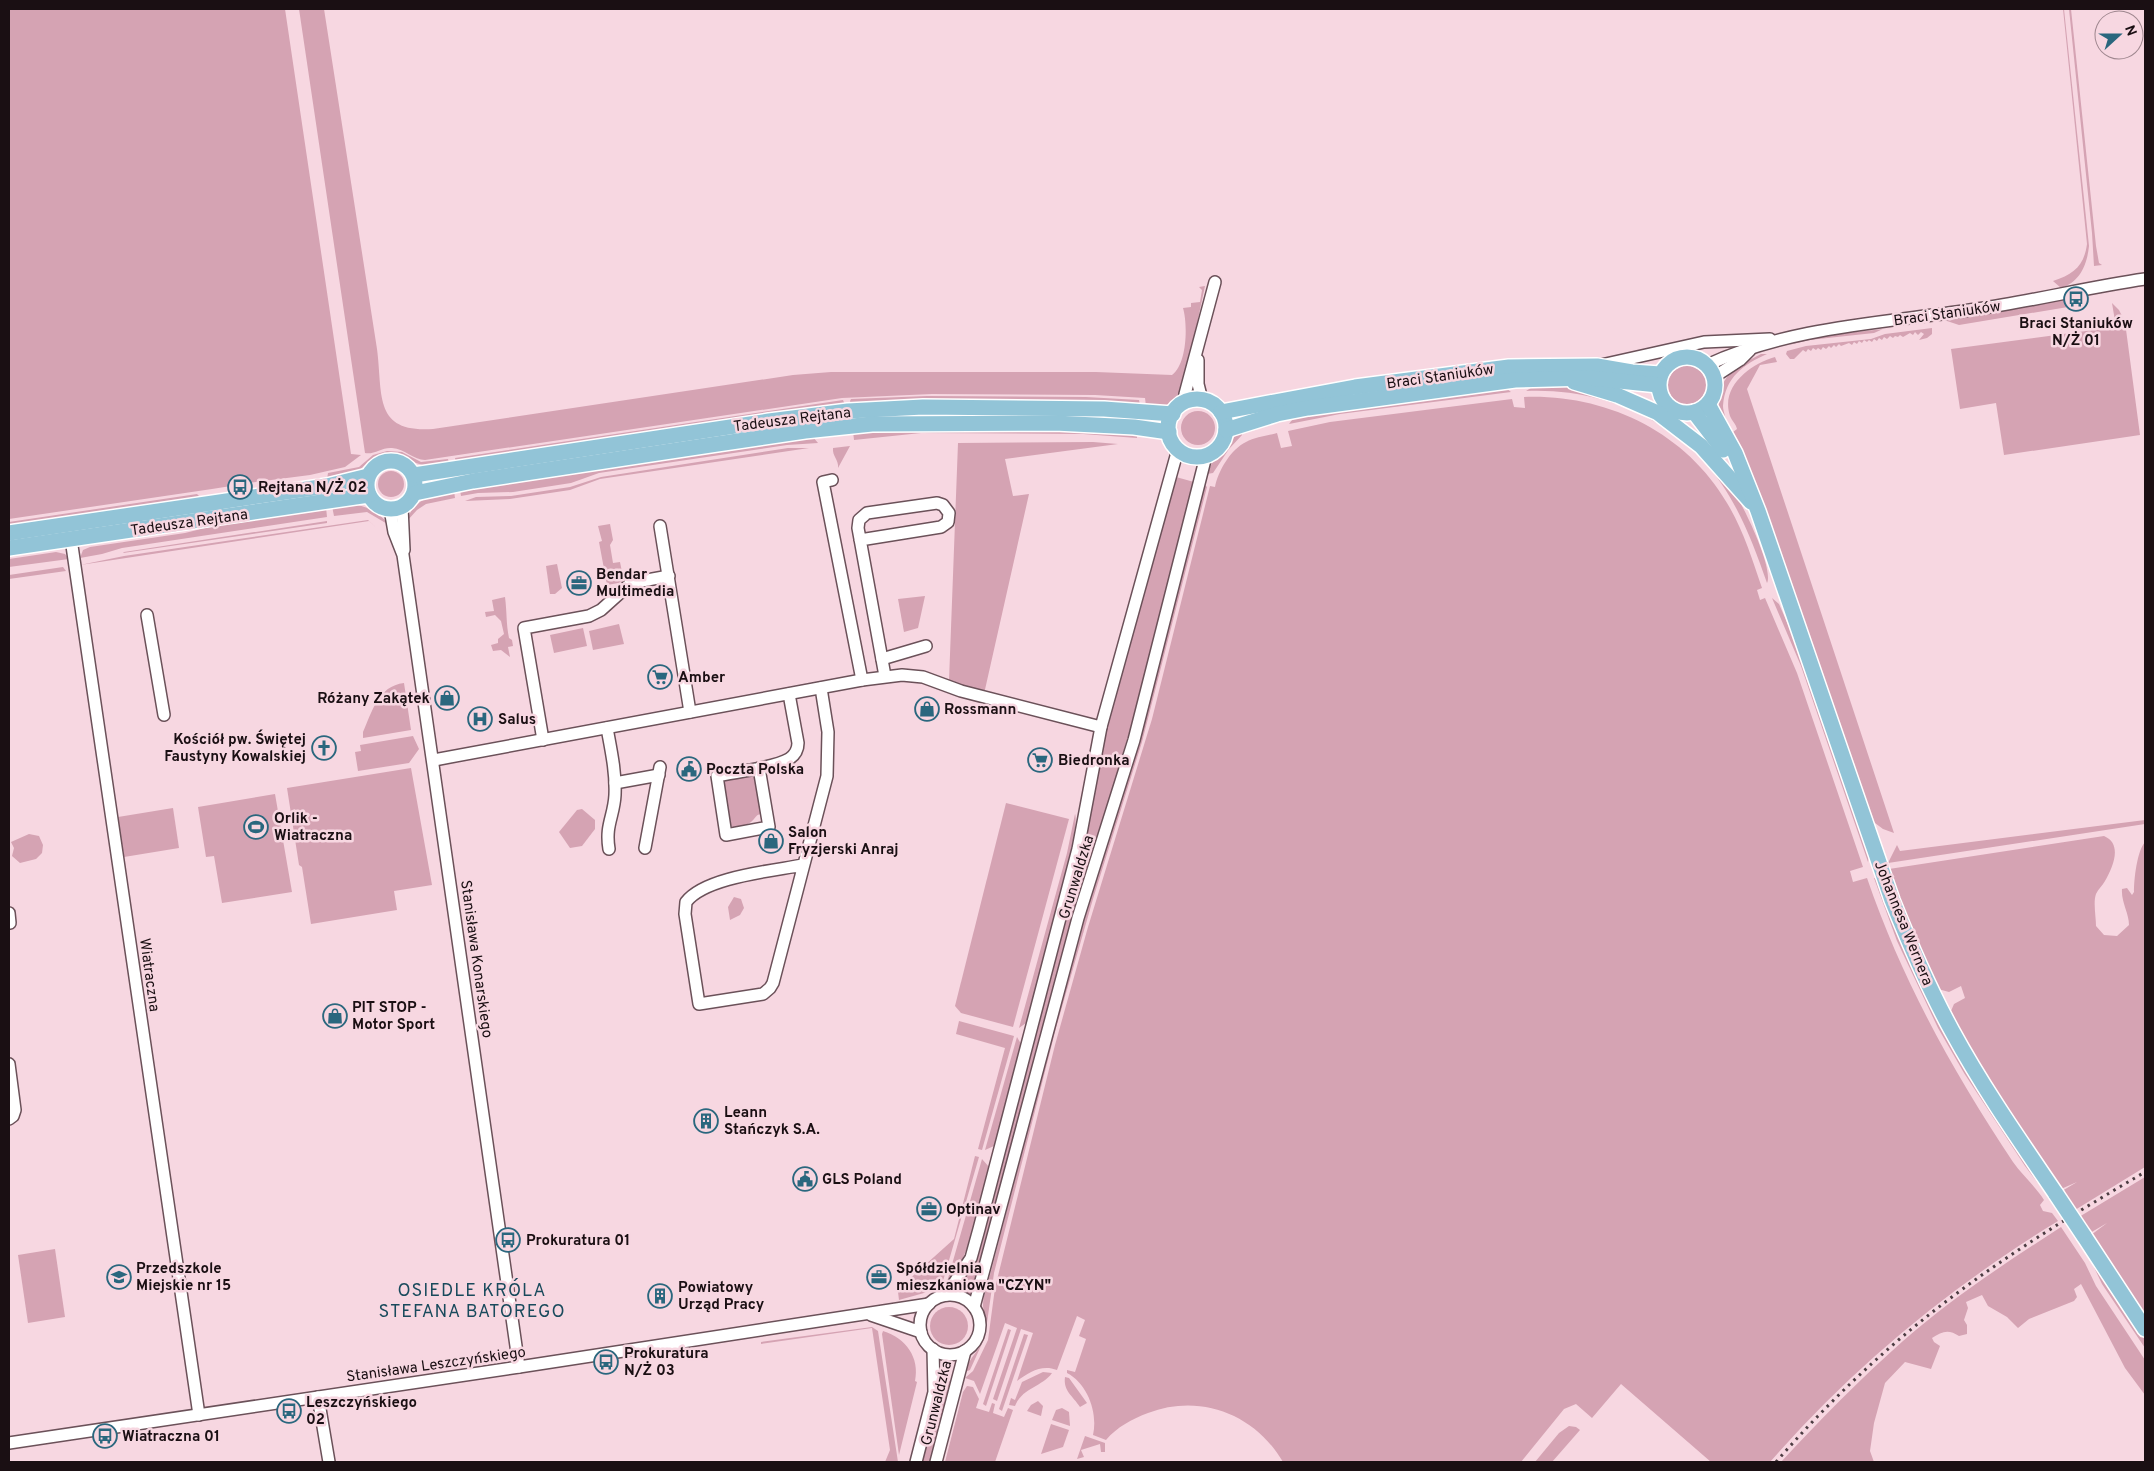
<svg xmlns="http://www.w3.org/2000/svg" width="2154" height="1471" font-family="Overpass,sans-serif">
	<rect width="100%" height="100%" fill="#f7d7e1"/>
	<g fill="#d5a3b3">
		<path d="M9 9H285L351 454 361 455 345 467 310 475 248 483 242 481 231 486 212 489 9 519Z"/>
		<path d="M299 9H324L377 349C383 395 373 433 433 429L793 375 831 372H1096L1172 375C1187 364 1188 325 1183 308L1191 307V303L1200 302 1202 290 1199 287 1205 286 1182 394C1173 408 1161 406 1146 406L1145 398 1095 395 932 394 842 398 425 460C414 460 405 449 392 448 382 447 374 455 365 453Z"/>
		<path d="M2063 9H2064L2089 246C2087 265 2080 282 2061 288L2053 281C2074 274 2084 266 2087 244Z"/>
		<path d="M2069 9H2071L2096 246 2099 263 2102 265 2094 266 2092 233Z"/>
		<path d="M2066 299V302L2085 299 2086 304 1959 325 1944 320Z"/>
		<path d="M2112 303 2119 310 2125 322 2140 435 2004 455 1996 403 1960 409 1951 349 2116 327Z"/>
		<path d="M1893 328 1883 329 1874 333 1809 340 1789 345 1810 337Z"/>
		<path d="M1932 328V334L1927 338 1919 340 1924 334 1921 332 1918 335 1915 332 1913 335 1910 333 1903 337 1900 335 1898 337 1895 336 1893 338 1890 336 1887 339 1884 337 1882 340 1879 338 1877 341 1874 339 1872 342 1869 340 1867 342 1864 340 1862 343 1859 341 1857 344 1854 342 1852 345 1849 343 1841 346 1839 344 1836 347 1834 345 1831 348 1829 346 1826 349 1823 347 1821 350 1818 348 1816 350 1813 348 1811 351 1808 349 1806 352 1803 350 1794 359H1790L1786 354 1787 351 1806 346 1871 339 1885 334Z"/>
		<path d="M1761 354H1767C1744 364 1725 377 1723 406 1723 412 1727 419 1726 425L1717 410C1720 375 1732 369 1761 354Z"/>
		<path d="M1775 357 1777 362 1760 365 1747 389 1894 833 1883 829 1871 820 1729 435 1737 429C1736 424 1732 421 1730 416 1720 386 1751 364 1775 357Z"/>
		<circle cx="1687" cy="385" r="19"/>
		<path d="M1551 385 1576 388 1648 412 1694 449C1683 445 1671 432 1660 425 1620 400 1573 389 1526 391L1534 386Z"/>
		<path d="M1507 389 1511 392 1340 414 1289 424 1292 420 1298 416Z"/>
		<path d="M927 396 1086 397 1139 400 1140 405H851L850 401 851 399Z"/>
		<path d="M1524 397C1605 394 1685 431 1727 503 1743 529 1752 559 1762 588L1757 590 1760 600 1765 598 1797 673 1863 867 1850 871 1853 882 1867 878C1902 980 1953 1072 2013 1162 2023 1176 2035 1186 2044 1200L2040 1205 2043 1211 2052 1213 2058 1221C1950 1287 1853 1367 1770 1462H1711L1621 1384 1592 1418 1576 1404 1564 1409 1521 1462H1283C1255 1414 1200 1393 1148 1413 1132 1419 1117 1427 1106 1440L1093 1435C1098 1413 1088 1384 1067 1373V1370L1075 1372 1086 1339 1079 1336 1085 1320 1077 1316 1057 1370C1042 1364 1029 1372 1017 1381L1033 1333 1021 1329 997 1401 993 1399 1017 1328 1005 1323 980 1394 974 1381 965 1378 973 1371 988 1340 995 1288 1055 1045 1088 927 1152 719 1210 486 1215 487C1218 471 1231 449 1246 442 1255 437 1267 436 1277 433L1281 448 1292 446 1288 431 1330 422 1512 399 1514 407 1525 408Z"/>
		<path d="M843 400 845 405 456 463 455 458Z"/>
		<circle cx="1198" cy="428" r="17"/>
		<path d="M1033 413 1139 418 1138 422 852 420V416L883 414Z"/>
		<path d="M1089 429 1137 433V438L1083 434 921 433 854 440 853 431Z"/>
		<path d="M1242 432V435L1229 449 1213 473 1207 474 1212 463 1225 451 1234 437Z"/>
		<path d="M813 437 818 443 787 445 599 473 571 483 513 492 478 493 461 496 460 490Z"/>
		<path d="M1093 442 1118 444 1005 459 1013 496 1029 494 984 694 949 681 958 443Z"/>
		<path d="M850 446 838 468C839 460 832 456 833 448Z"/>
		<path d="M788 448H809L600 479 570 490 510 499 465 501 476 497 511 496 570 487 601 477Z"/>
		<path d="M387 451 402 452 421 462 448 459 449 463 426 466 416 463 399 454 386 453 373 458 357 472 327 479 328 473 359 467 373 455Z"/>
		<path d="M1704 455C1714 467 1724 478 1733 491 1743 504 1774 569 1767 583 1751 537 1735 495 1701 458Z"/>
		<circle cx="391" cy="484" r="13"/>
		<path d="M1176 477 1194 482 1141 693 1058 970 972 1296 957 1288 973 1264 1104 740Z"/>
		<path d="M1204 484 1207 487 1142 742 1093 899 1056 1028 994 1273 985 1337 970 1370 965 1372C969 1357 982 1349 985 1334 988 1324 984 1316 983 1306 983 1296 987 1285 990 1275L1077 942 1145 718Z"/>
		<path d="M454 491 455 498 426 504 417 510 407 521C413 498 433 496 454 491Z"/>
		<path d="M197 494 199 496 194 499 9 527V522Z"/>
		<path d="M350 504C366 505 379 512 389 525L367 512 334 516 332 506Z"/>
		<path d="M326 507 327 517 122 548 102 554 80 558 83 550 90 547 185 533 229 522Z"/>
		<path d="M368 520 378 529 369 521 80 565 124 556Z"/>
		<path d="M327 521V523L123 553 124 552Z"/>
		<path d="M610 524 613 540 610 545 613 563 620 562 624 582 607 585 599 542 602 541 598 526Z"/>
		<path d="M56 552 65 554 69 559 9 567V559Z"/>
		<path d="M557 564 562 588 555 594H550L546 566Z"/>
		<path d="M63 567 66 571 9 579V575Z"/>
		<path d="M925 596 918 628 904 632 898 599Z"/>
		<path d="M505 597C507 612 506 623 509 638L512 640 513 646 508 647 510 657 501 650 493 651 491 645 498 643V639L504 634 501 621 495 615 486 617 485 612 494 611 492 600Z"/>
		<path d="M1772 598 1779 604 1803 659 1870 851 1868 862 1801 666Z"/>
		<path d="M619 624 624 644 593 650 589 631Z"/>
		<path d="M583 628 587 646 554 653 550 635Z"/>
		<path d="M404 683 411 730 363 738V732C372 712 378 686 404 683Z"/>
		<path d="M413 736 419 749 409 763 358 771 355 752 361 751 360 745Z"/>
		<path d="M411 768 432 885 394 891 397 910 311 924 302 867 299 865 287 788Z"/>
		<path d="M754 772 761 814C755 815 756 818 751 822 747 825 740 826 736 829L727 823 722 781 724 778Z"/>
		<path d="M275 794 292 892 222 903 214 856 206 857 198 807Z"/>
		<path d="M1006 803 1069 819 1013 1027 961 1013 955 1006Z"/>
		<path d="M173 808 179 848 124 857 118 817Z"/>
		<path d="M582 809 595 820V829L582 846 570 848 559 832 577 810Z"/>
		<path d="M1075 814C1082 828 1034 995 1026 1023L1019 1028 1067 853Z"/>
		<path d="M2145 820V824L1888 863 1897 845 1900 851Z"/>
		<path d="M29 834 39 836 43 845 42 853 36 859 20 863 12 856 14 848 11 842Z"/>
		<path d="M2104 836C2123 844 2113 867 2105 881 2103 885 2098 889 2096 894 2093 902 2096 917 2096 926L2104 935 2117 936 2129 925C2129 913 2121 902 2122 889L2127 888 2132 895 2134 892C2134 879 2137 851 2145 842V1167L2075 1210 2062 1191 2077 1182 2061 1189 1984 1072 1968 1045 1951 1011 1954 1004 1965 998 1961 986 1949 992 1938 989 1909 927 1889 869Z"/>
		<path d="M1874 878 1877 879 2051 1197 2049 1198 2025 1166 1964 1073 1938 1028 1897 941Z"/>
		<path d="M734 897 741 899 744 908 740 915 730 920 728 907Z"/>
		<path d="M959 1021 1014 1036 982 1150 978 1149 1005 1048 956 1034Z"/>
		<path d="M1017 1037 1021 1044 994 1146 985 1150Z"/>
		<path d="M975 1156 979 1157 943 1281 924 1293 899 1300 898 1292 906 1285 905 1283 954 1239Z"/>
		<path d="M982 1159 989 1167C979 1203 973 1254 947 1282Z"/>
		<path d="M2145 1177V1318L2091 1235 2107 1223 2090 1233 2079 1217Z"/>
		<path d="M2061 1227 2085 1263 2096 1286 2145 1360V1395L2125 1368 2081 1284 2074 1289 2077 1297 2074 1301 2029 1319 2018 1328 2007 1317 1988 1306 1982 1295 1966 1302 1968 1308 1964 1320 1967 1325V1334L1959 1336C1949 1329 1942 1331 1932 1338L1934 1342 1940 1346 1931 1369 1905 1362 1885 1383 1874 1423 1870 1451 1874 1462H1781C1820 1420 1860 1379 1903 1341 1952 1298 2007 1262 2061 1227Z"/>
		<path d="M2078 1241 2084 1247 2145 1339V1348L2102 1284 2092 1263Z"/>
		<path d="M55 1249 65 1317 28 1323 18 1255Z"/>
		<circle cx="949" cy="1326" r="19"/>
		<path d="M872 1327 878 1331 898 1462H885L890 1450 872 1328 761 1344V1342Z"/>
		<path d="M1008 1329 1011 1330 986 1406 983 1404Z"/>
		<path d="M883 1331C906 1338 920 1358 915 1381L917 1382 899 1455 882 1334Z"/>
		<path d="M1024 1334 1028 1335 1002 1411 999 1409Z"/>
		<path d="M1043 1372 1052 1373C1042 1387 1022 1388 1015 1406L1009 1405 1011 1398 1015 1400 1022 1382Z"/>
		<path d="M1065 1377 1069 1378 1087 1403 1080 1407C1073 1396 1063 1391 1065 1377Z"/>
		<path d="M940 1380 951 1381 930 1462H922Z"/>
		<path d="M967 1386 973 1387 979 1399 976 1408 989 1412 992 1403 995 1404 993 1413 1004 1417 1008 1408 1013 1410 995 1462H945L963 1392Z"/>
		<path d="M1038 1401 1043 1406 1041 1416 1027 1411 1031 1405Z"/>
		<path d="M1062 1408 1069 1412 1070 1426 1052 1420 1056 1410Z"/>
		<path d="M1051 1424 1069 1430 1063 1447 1041 1454Z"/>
		<path d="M1569 1426 1576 1427 1580 1430 1552 1462H1535L1559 1433Z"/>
		<path d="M1085 1436 1105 1443V1452H1101L1100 1444 1081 1450 1084 1457 1077 1459Z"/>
	</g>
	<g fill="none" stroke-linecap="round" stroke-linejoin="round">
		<g stroke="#6b5159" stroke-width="14">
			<g id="minor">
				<path d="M1198 360V384L1202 400"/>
				<path d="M1601 365 1704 342 1770 339"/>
				<path d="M1707 365C1792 326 1886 323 1977 309 2033 301 2089 287 2145 279"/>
				<path d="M1714 377 1740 360 1750 350"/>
				<path d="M1184 403 1185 394 1215 282"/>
				<path d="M832 480 823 482 862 680"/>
				<path d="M402 507 404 550"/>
				<path d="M390 509 394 532 403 555 519 1367"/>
				<path d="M660 526 690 712"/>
				<path d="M71 539 199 1415"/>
				<path d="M860 540 941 527 948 522 949 513 943 505 937 503 867 513 859 520 858 528 885 676"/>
				<path d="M147 615 164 715"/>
				<path d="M882 659 926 646"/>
				<path d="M607 728C611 750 616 772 615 795 614 816 605 825 609 849"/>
				<path d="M543 740 524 628 589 616 601 610 631 583 669 576"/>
				<path d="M434 760 862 680 902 675 923 677 961 691 1101 727"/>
				<path d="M759 768 769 827 726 835 717 776C735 772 774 768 789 759 795 755 798 750 798 743L789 694"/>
				<path d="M615 783 659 775"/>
				<path d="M645 848 660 767"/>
				<path d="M803 865C772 871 705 877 686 902L685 914 699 1004 763 994 770 988 773 983 827 776 828 732 821 688"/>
				<path d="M9 913 10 923"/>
				<path d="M9 1064 15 1110 13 1116 9 1119"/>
				<path d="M946 1295 971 1258 979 1229 1078 849 1101 727 1178 449"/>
				<circle cx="950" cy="1325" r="30"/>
				<path d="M974 1307 1078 918 1134 740 1206 456"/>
				<path d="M871 1315 921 1332"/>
				<path d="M318 1397 329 1462"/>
				<path d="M9 1443 519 1367 929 1304"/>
				<path d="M916 1462 934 1392 933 1349"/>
				<path d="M936 1462 965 1351"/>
			</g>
		</g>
		<g stroke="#fff" stroke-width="18">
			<g id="major">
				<circle cx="1687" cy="385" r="28"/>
				<path d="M1574 382 1617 395 1658 413 1701 446 1751 502"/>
				<circle cx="1197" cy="428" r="29"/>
				<path d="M1708 404 1735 453 1758 511 1892 900C1910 945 1929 989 1952 1031 1983 1088 2020 1141 2056 1194"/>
				<path d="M1221 412 1355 387 1509 367 1597 366 1632 372 1660 374"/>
				<path d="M1694 412 1723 450"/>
				<path d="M1226 430 1277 414 1308 408 1515 380 1590 378 1658 385"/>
				<circle cx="391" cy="485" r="24"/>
				<path d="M414 475 769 421 848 411 923 407 1104 409 1173 414"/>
				<path d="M415 493 473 481 717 444 805 431 872 424 1055 423 1134 427 1169 432"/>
				<path d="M9 533 327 486 368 476"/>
				<path d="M9 548 369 495"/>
				<path d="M2084 1236 2145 1329"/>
			</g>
		</g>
		<use href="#minor" stroke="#fff" stroke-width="11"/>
		<use href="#major" stroke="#92c4d7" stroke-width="15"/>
		<path stroke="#4c3c42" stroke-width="3" stroke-dasharray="2.5 5" stroke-linecap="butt" d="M1776 1462C1835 1394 1901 1333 1975 1280 2029 1241 2087 1206 2145 1172"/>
		<g stroke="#fff" stroke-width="18" stroke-linecap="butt">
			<path id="major-bridge" d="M2056 1194 2084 1236"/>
		</g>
		<use href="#major-bridge" stroke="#92c4d7" stroke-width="15"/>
	</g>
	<defs>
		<g id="bus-ring" transform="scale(1.25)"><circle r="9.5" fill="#f7d7e1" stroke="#2a677e" stroke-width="1.5"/><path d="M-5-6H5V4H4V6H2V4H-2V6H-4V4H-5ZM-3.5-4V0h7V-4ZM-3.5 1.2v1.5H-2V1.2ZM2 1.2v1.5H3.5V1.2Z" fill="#2a677e"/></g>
		<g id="office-ring" transform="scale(1.25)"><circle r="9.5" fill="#f7d7e1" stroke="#2a677e" stroke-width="1.5"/><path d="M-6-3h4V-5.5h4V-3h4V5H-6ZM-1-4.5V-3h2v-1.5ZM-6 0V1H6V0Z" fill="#2a677e"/></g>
		<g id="supermarket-ring" transform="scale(1.25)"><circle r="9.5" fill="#f7d7e1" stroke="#2a677e" stroke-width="1.5"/><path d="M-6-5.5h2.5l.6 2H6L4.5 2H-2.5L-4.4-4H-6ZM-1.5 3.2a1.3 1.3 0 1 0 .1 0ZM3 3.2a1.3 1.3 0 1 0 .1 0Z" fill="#2a677e"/></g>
		<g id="shop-ring" transform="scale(1.25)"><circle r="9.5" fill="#f7d7e1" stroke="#2a677e" stroke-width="1.5"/><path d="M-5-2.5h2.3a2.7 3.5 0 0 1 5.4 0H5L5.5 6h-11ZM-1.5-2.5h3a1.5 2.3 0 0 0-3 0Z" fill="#2a677e"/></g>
		<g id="hospital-ring" transform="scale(1.25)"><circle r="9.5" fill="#f7d7e1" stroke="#2a677e" stroke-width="1.5"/><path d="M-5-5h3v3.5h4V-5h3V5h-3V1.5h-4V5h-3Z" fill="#2a677e"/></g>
		<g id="church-ring" transform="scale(1.25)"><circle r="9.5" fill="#f7d7e1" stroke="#2a677e" stroke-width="1.5"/><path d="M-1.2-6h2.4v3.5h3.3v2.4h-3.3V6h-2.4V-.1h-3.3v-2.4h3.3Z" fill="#2a677e"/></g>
		<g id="civic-ring" transform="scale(1.25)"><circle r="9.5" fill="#f7d7e1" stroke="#2a677e" stroke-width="1.5"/><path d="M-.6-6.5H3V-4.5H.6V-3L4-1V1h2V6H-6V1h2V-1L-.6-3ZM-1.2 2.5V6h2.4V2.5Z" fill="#2a677e"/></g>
		<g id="stadium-ring" transform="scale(1.25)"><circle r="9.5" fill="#f7d7e1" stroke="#2a677e" stroke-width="1.5"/><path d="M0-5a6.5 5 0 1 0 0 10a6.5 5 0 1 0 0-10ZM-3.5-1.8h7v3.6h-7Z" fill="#2a677e"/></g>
		<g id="building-ring" transform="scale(1.25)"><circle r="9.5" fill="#f7d7e1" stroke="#2a677e" stroke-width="1.5"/><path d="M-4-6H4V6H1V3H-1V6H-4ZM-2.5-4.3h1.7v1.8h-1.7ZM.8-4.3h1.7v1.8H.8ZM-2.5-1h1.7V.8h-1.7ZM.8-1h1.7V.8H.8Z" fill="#2a677e"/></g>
		<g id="school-ring" transform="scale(1.25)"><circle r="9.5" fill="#f7d7e1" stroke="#2a677e" stroke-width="1.5"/><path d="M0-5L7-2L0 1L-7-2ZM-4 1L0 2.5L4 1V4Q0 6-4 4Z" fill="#2a677e"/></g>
	</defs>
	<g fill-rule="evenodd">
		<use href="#bus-ring" x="2076" y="299"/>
		<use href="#bus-ring" x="240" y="487"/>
		<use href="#office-ring" x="579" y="583"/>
		<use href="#supermarket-ring" x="660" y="677"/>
		<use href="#shop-ring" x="447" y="698"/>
		<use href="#shop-ring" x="927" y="709"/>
		<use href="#hospital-ring" x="480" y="719"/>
		<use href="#church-ring" x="324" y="748"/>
		<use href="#supermarket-ring" x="1040" y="760"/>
		<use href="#civic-ring" x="689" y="769"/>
		<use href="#stadium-ring" x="256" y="827"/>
		<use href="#shop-ring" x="771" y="841"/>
		<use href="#shop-ring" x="335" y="1016"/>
		<use href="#building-ring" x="706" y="1121"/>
		<use href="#civic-ring" x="805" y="1179"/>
		<use href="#office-ring" x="929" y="1209"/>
		<use href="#bus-ring" x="508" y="1240"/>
		<use href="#school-ring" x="119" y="1277"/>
		<use href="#office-ring" x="879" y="1277"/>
		<use href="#building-ring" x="660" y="1296"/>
		<use href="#bus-ring" x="606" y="1362"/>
		<use href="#bus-ring" x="289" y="1411"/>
		<use href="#bus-ring" x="105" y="1436"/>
	</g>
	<g text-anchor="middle" stroke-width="5" stroke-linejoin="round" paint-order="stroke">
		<g font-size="15" fill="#1a0f13" stroke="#f7d7e1">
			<text transform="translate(1947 313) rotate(-8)" y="5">Braci Staniuków</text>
			<text transform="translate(1440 376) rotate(-8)" y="5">Braci Staniuków</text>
			<text transform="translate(792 419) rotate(-7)" y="5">Tadeusza Rejtana</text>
			<text transform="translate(189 522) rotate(-8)" y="5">Tadeusza Rejtana</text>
			<text transform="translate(1076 877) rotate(-73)" y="5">Grunwaldzka</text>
			<text transform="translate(1904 923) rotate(68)" y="5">Johannesa Wernera</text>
			<text transform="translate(477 959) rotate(82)" y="5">Stanisława Konarskiego</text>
			<text transform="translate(150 975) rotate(82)" y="5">Wiatraczna</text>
			<text transform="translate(436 1364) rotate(-8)" y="5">Stanisława Leszczyńskiego</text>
			<text transform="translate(936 1403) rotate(-76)" y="5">Grunwaldzka</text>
		</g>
		<g font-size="15" font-weight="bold" fill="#1a0f13" stroke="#f7d7e1" text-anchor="start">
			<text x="2076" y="328" text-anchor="middle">Braci Staniuków<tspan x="2076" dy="17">N/Ż 01</tspan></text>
			<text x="258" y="492">Rejtana N/Ż 02</text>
			<text x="596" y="579">Bendar<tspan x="596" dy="17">Multimedia</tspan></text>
			<text x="678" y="682">Amber</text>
			<text x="430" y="703" text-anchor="end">Różany Zakątek</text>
			<text x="944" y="714">Rossmann</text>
			<text x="498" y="724">Salus</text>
			<text x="306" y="744" text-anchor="end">Kościół pw. Świętej<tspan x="306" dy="17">Faustyny Kowalskiej</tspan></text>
			<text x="1058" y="765">Biedronka</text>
			<text x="706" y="774">Poczta Polska</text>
			<text x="274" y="823">Orlik -<tspan x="274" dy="17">Wiatraczna</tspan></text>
			<text x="788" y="837">Salon<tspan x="788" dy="17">Fryzjerski Anraj</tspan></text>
			<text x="352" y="1012">PIT STOP -<tspan x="352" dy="17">Motor Sport</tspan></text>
			<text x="724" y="1117">Leann<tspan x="724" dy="17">Stańczyk S.A.</tspan></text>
			<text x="822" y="1184">GLS Poland</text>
			<text x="946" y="1214">Optinav</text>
			<text x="526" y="1245">Prokuratura 01</text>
			<text x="136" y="1273">Przedszkole<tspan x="136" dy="17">Miejskie nr 15</tspan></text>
			<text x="896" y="1273">Spółdzielnia<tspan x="896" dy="17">mieszkaniowa "CZYN"</tspan></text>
			<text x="678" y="1292">Powiatowy<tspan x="678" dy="17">Urząd Pracy</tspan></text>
			<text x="624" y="1358">Prokuratura<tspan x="624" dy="17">N/Ż 03</tspan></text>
			<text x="306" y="1407">Leszczyńskiego<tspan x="306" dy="17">02</tspan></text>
			<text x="122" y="1441">Wiatraczna 01</text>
		</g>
		<g font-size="18" letter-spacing="1" fill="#194a5c" stroke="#f7d7e1">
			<text x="472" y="1296">OSIEDLE KRÓLA<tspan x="472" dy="21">STEFANA BATOREGO</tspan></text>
		</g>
	</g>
	<rect width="2154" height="1471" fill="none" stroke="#1a0f13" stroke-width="20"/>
	<g transform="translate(2119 35) rotate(69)"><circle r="24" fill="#f7d7e1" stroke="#9f878f"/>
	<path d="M0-4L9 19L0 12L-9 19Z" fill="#2a677e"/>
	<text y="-8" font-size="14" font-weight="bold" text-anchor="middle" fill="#1a0f13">N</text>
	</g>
</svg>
